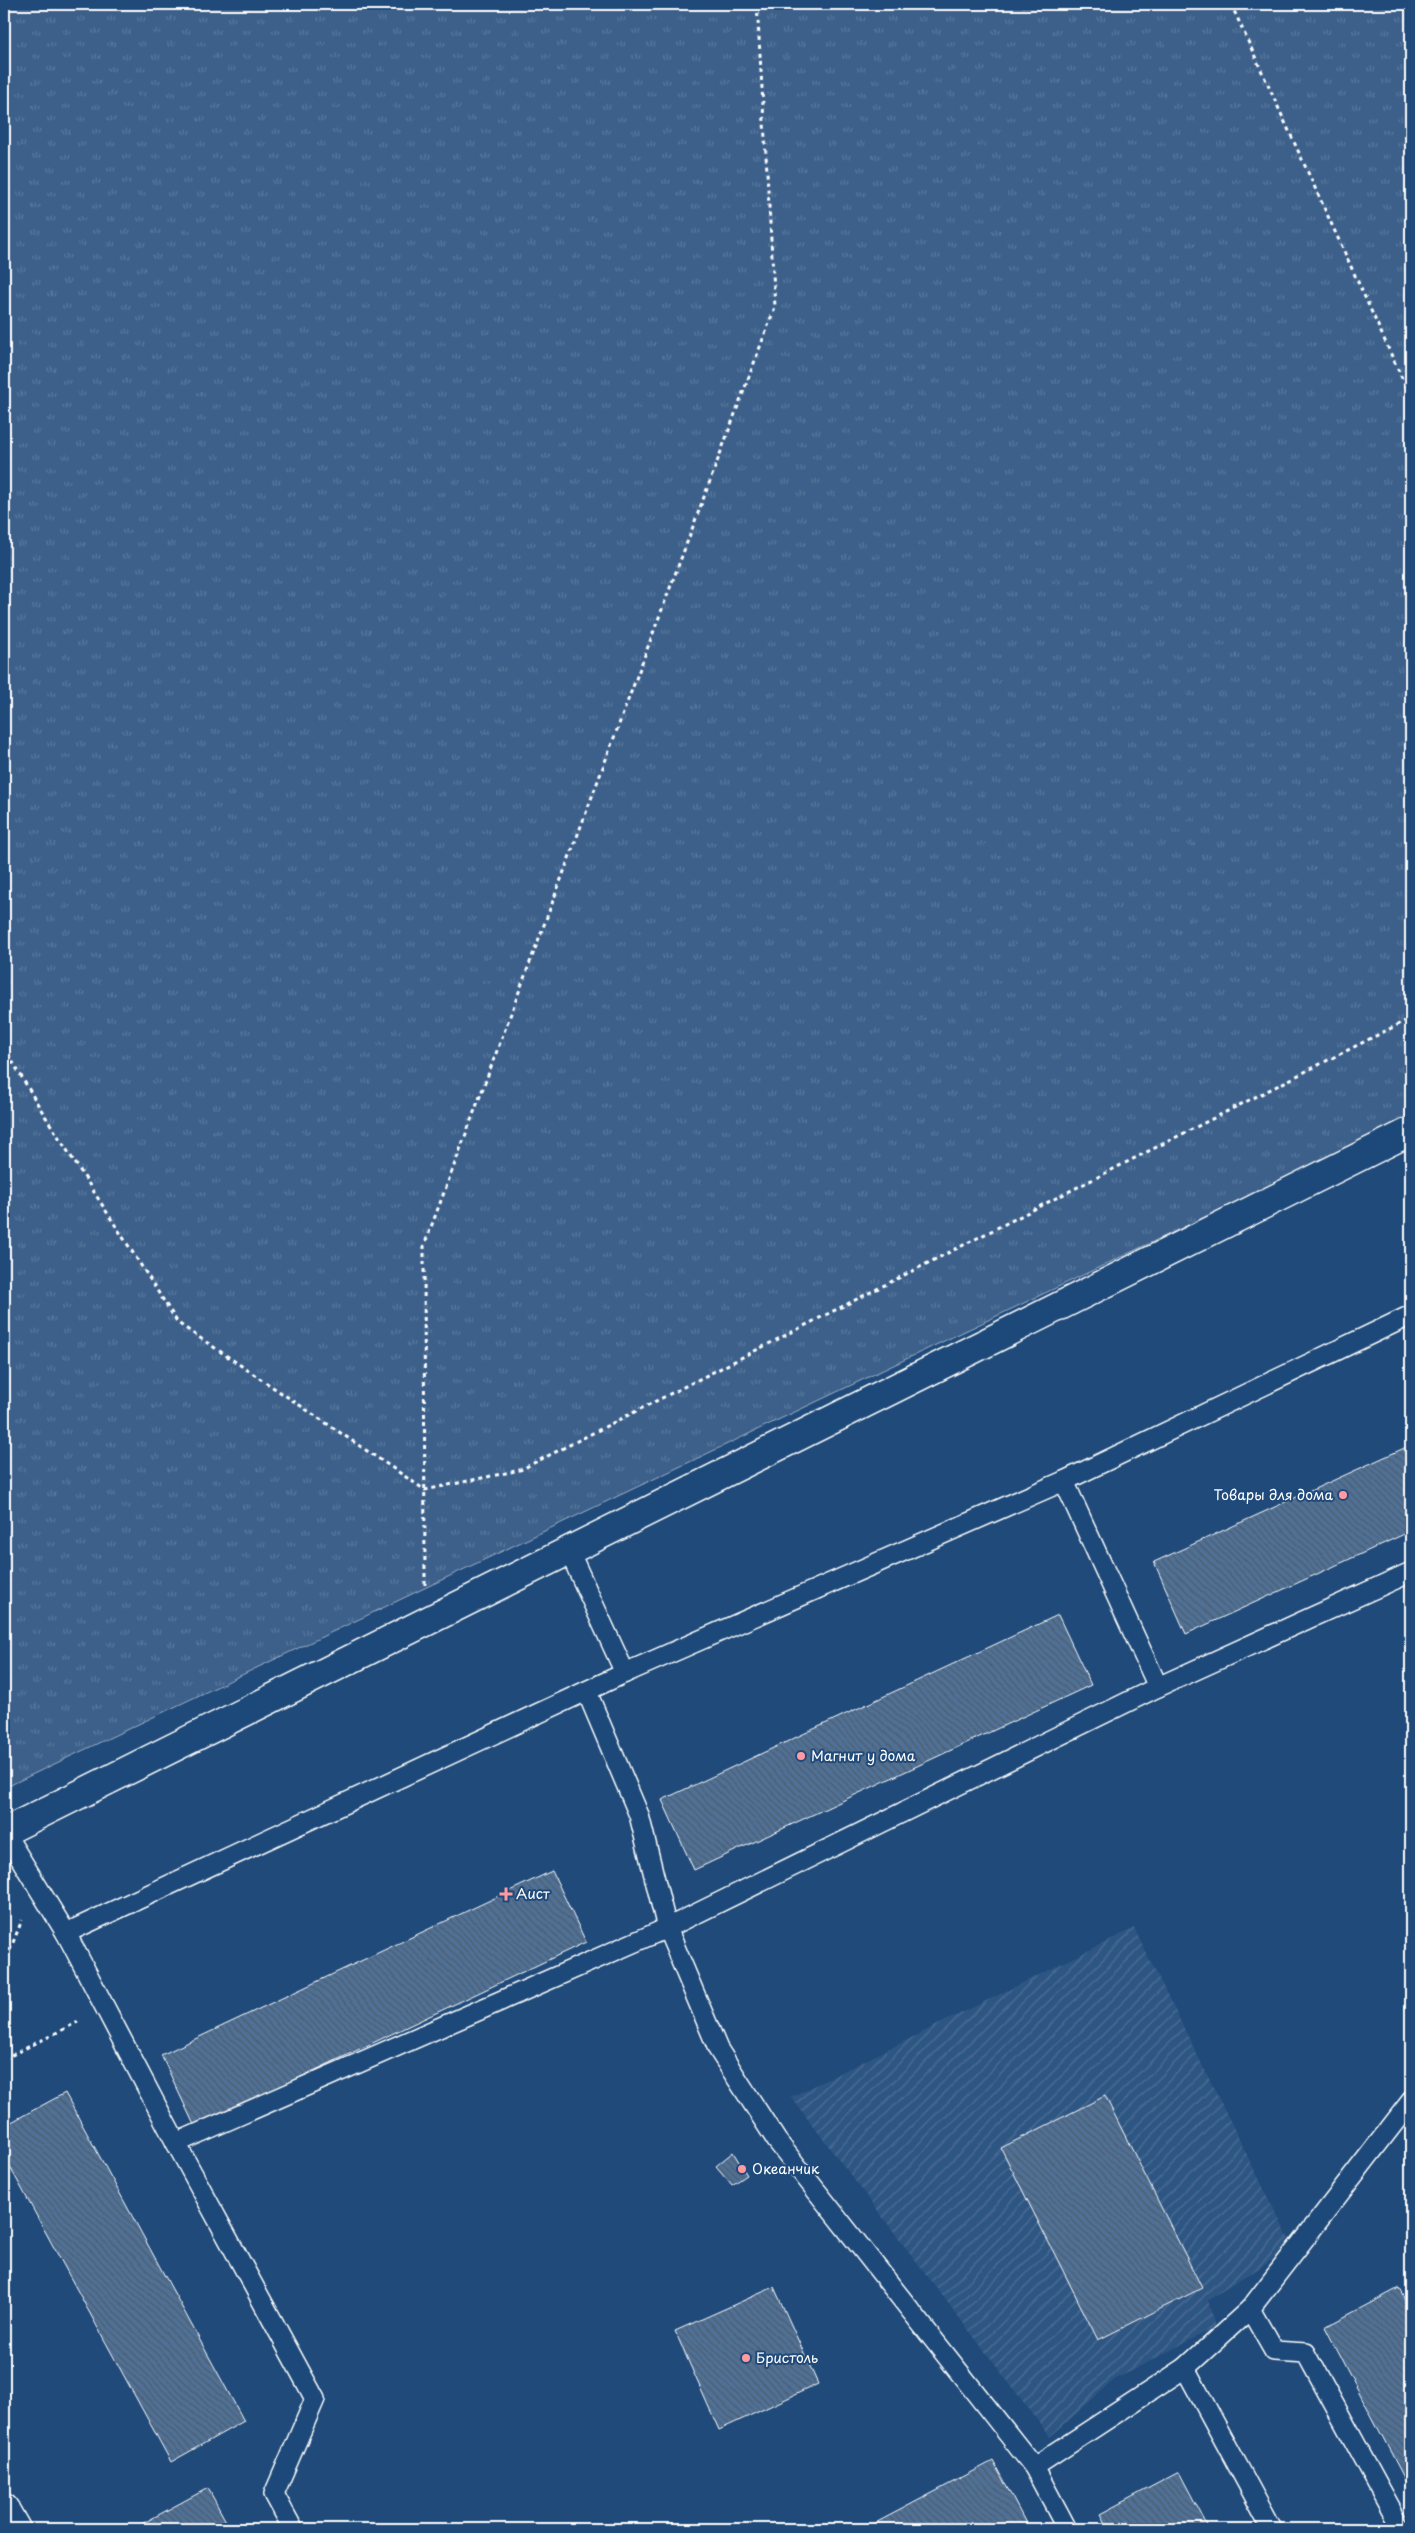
<svg xmlns="http://www.w3.org/2000/svg" width="1415" height="2533" font-family="'Playpen Sans',sans-serif">
	<defs>
		<pattern id="industrial-furrows" width="10" height="10" patternUnits="userSpaceOnUse" patternTransform="scale(1.25)"><rect width="10" height="10" fill="#2e5683"/><path d="M-1 1l2-2M0 10L10 0M9 11l2-2" fill="none" stroke="#4d6f96"/></pattern>
		<pattern id="grass-tufts" width="24" height="20" patternUnits="userSpaceOnUse" patternTransform="scale(1.25)"><rect width="24" height="20" fill="#3c618b"/><path d="M3 7l-1-3M5 7V3M7 7l1-3M15 17l-1-3M17 17v-4M19 17l1-3" fill="none" stroke="#59799c"/></pattern>
		<pattern id="building-back-hatch" width="6" height="6" patternUnits="userSpaceOnUse" patternTransform="scale(1.25)"><rect width="6" height="6" fill="#507197"/><path d="M-1 5l2 2M0 0l6 6M5-1l2 2" fill="none" stroke="#4e5b6a"/></pattern>
	</defs>
	<rect width="100%" height="100%" fill="#1f4a7a"/>
	<filter id="ink" filterUnits="userSpaceOnUse"><feTurbulence type="fractalNoise" baseFrequency=".02" numOctaves="2"/><feDisplacementMap in="SourceGraphic" scale="10" xChannelSelector="R" yChannelSelector="G"/><feConvolveMatrix kernelMatrix="1 2 1 2 8 2 1 2 1" color-interpolation-filters="sRGB"/></filter>
	<g filter="url(#ink)">
		<path fill="url(#industrial-furrows)" d="M1134 1928 1293 2247 1208 2300 1215 2327 1114 2380 1050 2437 791 2097Z"/>
		<path fill="url(#grass-tufts)" stroke="#9eb0c5" d="M4 4H1411V1119L4 1788Z"/>
		<g fill="url(#building-back-hatch)" stroke="#fff">
			<path d="M1411 1445V1531L1186 1634 1154 1562Z"/>
			<path d="M1058 1615 1091 1685 694 1870 662 1800Z"/>
			<path d="M552 1871 586 1942 195 2127 161 2055Z"/>
			<path d="M65 2093 244 2421 171 2462 4 2156V2126Z"/>
			<path d="M1105 2096 1202 2288 1098 2340 1001 2148Z"/>
			<path d="M733 2152 747 2175 732 2185 716 2166Z"/>
			<path d="M774 2287 818 2384 719 2430 675 2331Z"/>
			<path d="M1399 2288 1411 2310V2491L1325 2327Z"/>
			<path d="M993 2461 1029 2529H864Z"/>
			<path d="M1179 2472 1209 2529H1108L1100 2514Z"/>
			<path d="M208 2488 230 2529H140L138 2526Z"/>
		</g>
		<g fill="none" stroke-linecap="round" stroke-linejoin="round">
			<g stroke="#fff" stroke-width="22">
				<g id="lane">
					<path d="M1064 1481 1158 1687"/>
					<path d="M569 1551 625 1673"/>
					<path d="M587 1692 639 1815 667 1928 718 2049 777 2141 1034 2467 1067 2529"/>
					<path d="M4 1832 66 1933 625 1673 1064 1481 1411 1315"/>
					<path d="M66 1933 176 2143 315 2399 274 2494 293 2529"/>
					<path d="M176 2143 667 1928 1158 1687 1411 1572"/>
					<path d="M1250 2309 1411 2101"/>
					<path d="M1185 2368 1272 2529"/>
					<path d="M1034 2467 1185 2368 1250 2309 1274 2351 1306 2353 1402 2529"/>
				</g>
			</g>
			<g stroke="#fff" stroke-width="31">
				<g id="secondary">
					<path d="M4 1832 1411 1131"/>
					<path d="M4 2508 16 2529"/>
				</g>
			</g>
			<g stroke="#fff" stroke-width="3" stroke-dasharray="4 4" stroke-linecap="butt">
				<path d="M1231 4 1411 398"/>
				<path d="M4 1047 40 1108 178 1323 425 1490 520 1470 1411 1018"/>
				<path d="M425 1585 424 1246 775 307 757 4"/>
				<path d="M4 1965 22 1920"/>
				<path d="M4 2059 78 2022"/>
			</g>
			<use href="#lane" stroke="#1f4a7a" stroke-width="19"/>
			<use href="#secondary" stroke="#1f4a7a" stroke-width="28"/>
		</g>
	</g>
	<g fill="#ff9aa2" stroke="#1f4a7a" stroke-width="2">
		<circle cx="1343" cy="1495" r="5"/>
		<circle cx="801" cy="1756" r="5"/>
		<path d="M503.5 1886.5h5v5h5v5h-5v5h-5v-5h-5v-5h5z"/>
		<circle cx="742" cy="2169" r="5"/>
		<circle cx="746" cy="2358" r="5"/>
	</g>
	<g text-anchor="middle" stroke-width="4" stroke-linejoin="round" paint-order="stroke">
		<g font-size="14" fill="#fff" stroke="#1f4a7a" text-anchor="start">
			<text x="1333" y="1500" text-anchor="end">Товары для дома</text>
			<text x="811" y="1761">Магнит у дома</text>
			<text x="516" y="1899">Аист</text>
			<text x="752" y="2174">Океанчик</text>
			<text x="756" y="2363">Бристоль</text>
		</g>
	</g>
	<rect width="1415" height="2533" fill="none" stroke="#1f4a7a" stroke-width="20"/>
	<rect x="10" y="10" width="1395" height="2513" fill="none" stroke="#fff" stroke-width="2" filter="url(#ink)"/>
</svg>
